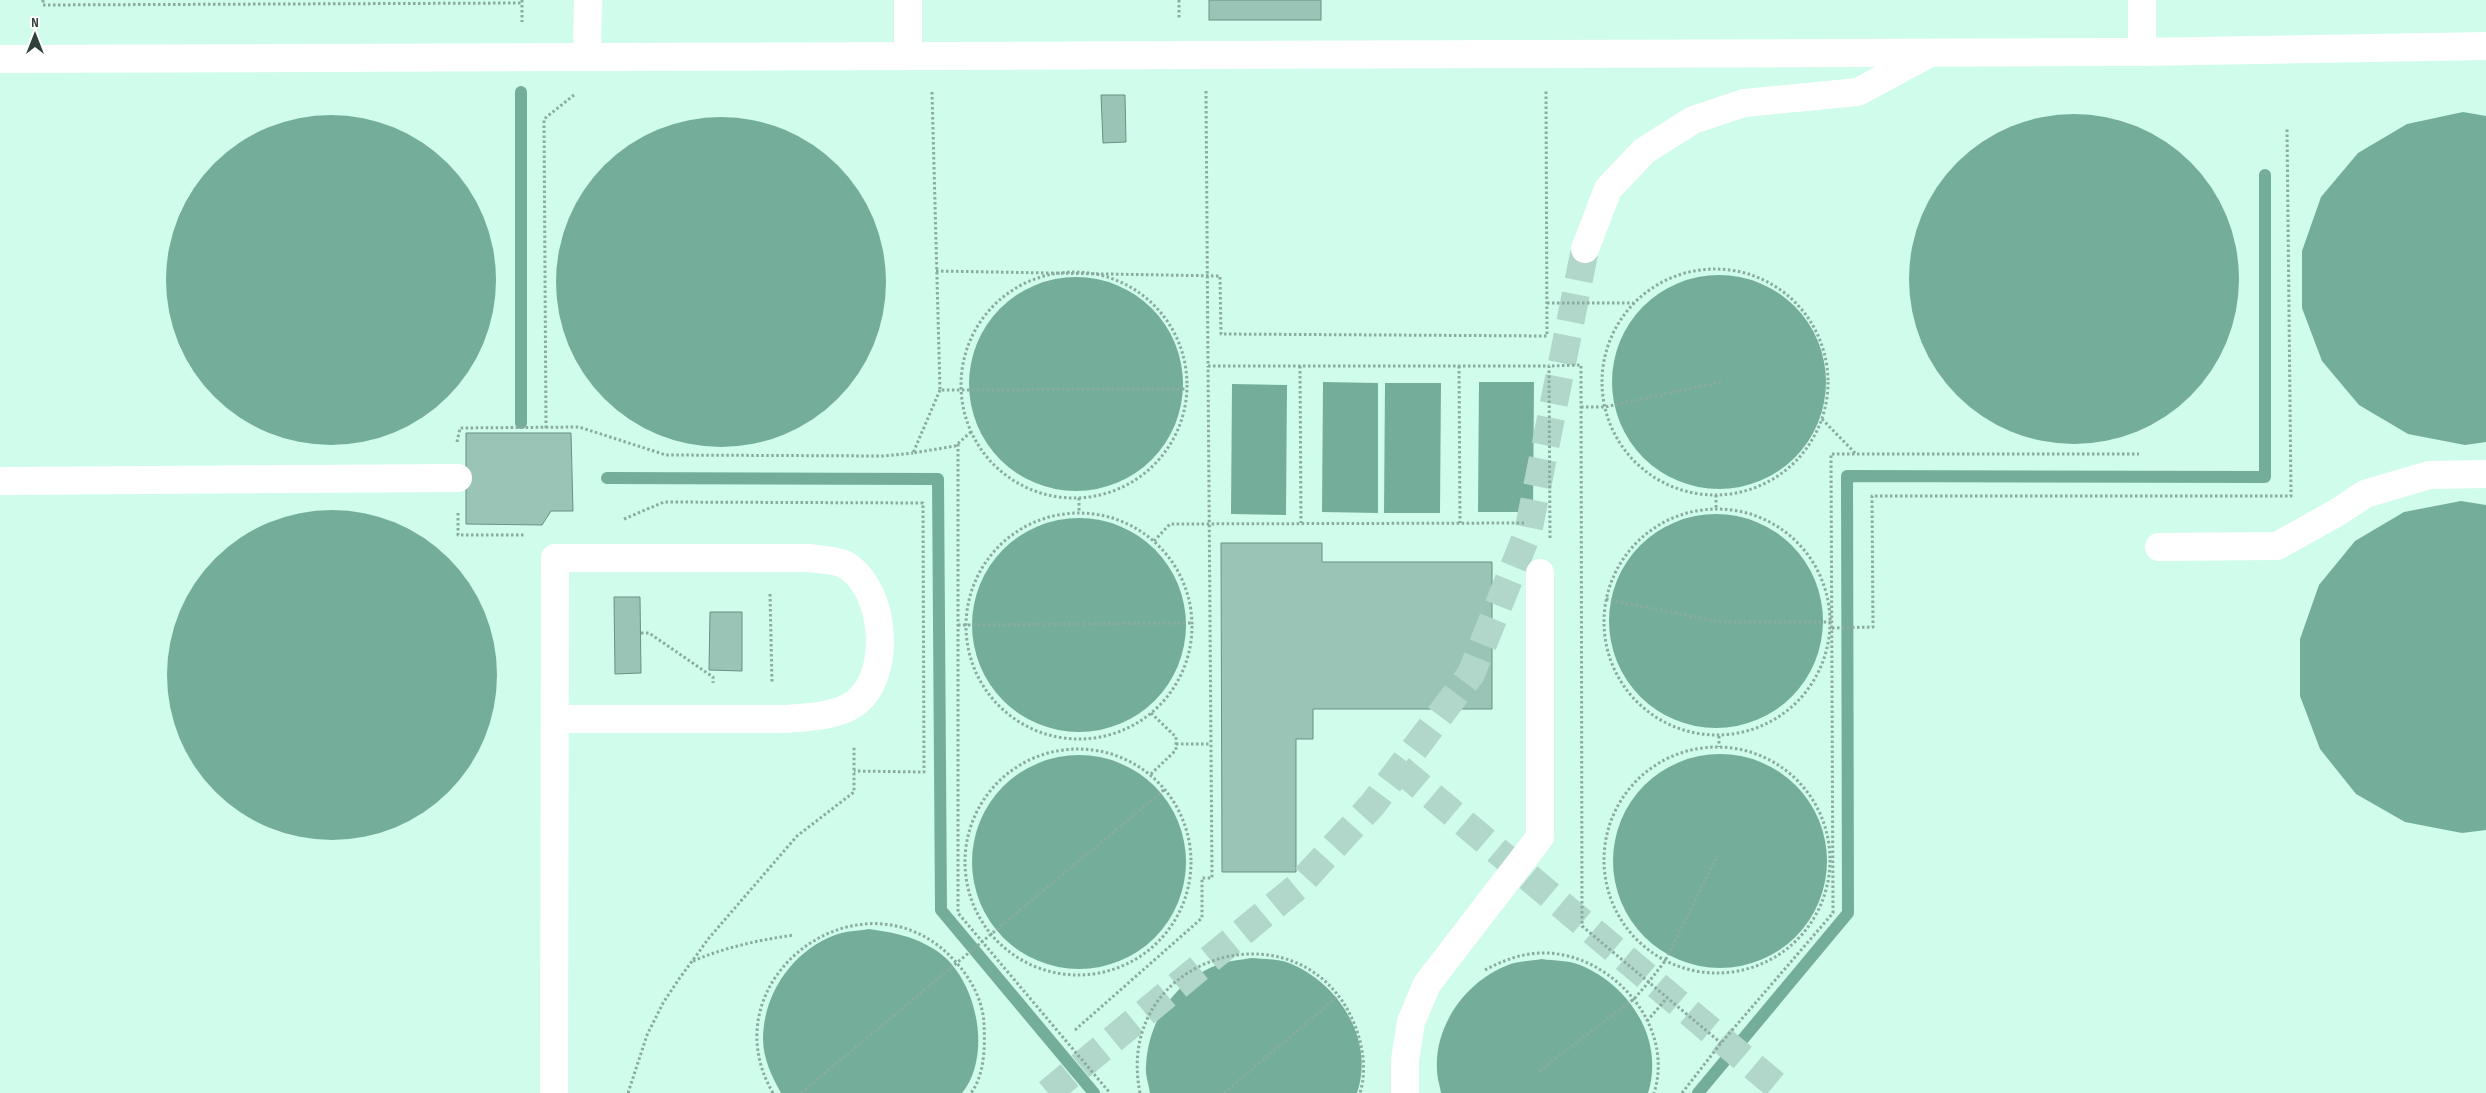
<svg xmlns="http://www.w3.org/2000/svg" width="2486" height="1093" font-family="'Sofia Sans Condensed',sans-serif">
	<rect width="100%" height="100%" fill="#d0fcec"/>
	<g fill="#74ae9b">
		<path d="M2463 112 2486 116V442L2465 445 2408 434 2359 405 2322 361 2302 308V251L2321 197 2358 153 2407 124Z"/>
		<circle cx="2074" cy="279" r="165"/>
		<circle cx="331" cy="280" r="165"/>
		<circle cx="721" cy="282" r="165"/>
		<circle cx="1719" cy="382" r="107"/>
		<circle cx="1076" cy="384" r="107"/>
		<path d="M1323 382 1378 383V513L1322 512Z"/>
		<path d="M1479 382H1534L1533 512H1478Z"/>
		<path d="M1385 383H1441L1440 513H1384Z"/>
		<path d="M1232 384 1287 385 1286 515 1231 514Z"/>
		<path d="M2461 501 2486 505V830L2462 833 2405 822 2356 794 2320 749 2300 696V639L2319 585 2355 541 2404 512Z"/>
		<circle cx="332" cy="675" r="165"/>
		<circle cx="1716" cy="621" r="107"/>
		<circle cx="1079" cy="625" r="107"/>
		<circle cx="1720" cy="861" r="107"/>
		<circle cx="1079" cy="862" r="107"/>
		<path d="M869 929C895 933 914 936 937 951 977 978 993 1055 962 1093H781C772 1077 763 1058 763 1039 763 995 792 951 835 935 845 931 858 931 869 929Z"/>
		<path d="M1251 958C1263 959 1278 959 1289 963 1339 983 1375 1040 1357 1093H1150C1149 1085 1145 1075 1146 1066 1148 1021 1174 982 1217 965 1227 961 1240 960 1251 958Z"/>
		<path d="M1542 959C1554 961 1569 960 1580 965 1629 985 1665 1039 1648 1093H1441C1440 1086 1437 1078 1437 1070 1434 1026 1466 981 1508 965 1518 961 1531 961 1542 959Z"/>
	</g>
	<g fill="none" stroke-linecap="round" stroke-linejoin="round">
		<g stroke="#74ae9b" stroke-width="12">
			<path d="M521 92V423"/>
			<path d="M607 478 938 479 941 910 1094 1093"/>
			<path d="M1698 1093 1848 913 1847 476 2265 477V175"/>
		</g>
	</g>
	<g fill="#9ac5b6" stroke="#689284">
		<rect x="1209" y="0" width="112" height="20"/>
		<path d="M1101 95H1125L1126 142 1103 143Z"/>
		<path d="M466 433H571L573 511H551L542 525 466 524Z"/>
		<path d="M1221 543H1322V562H1492V709H1313V739H1296V872H1222Z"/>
		<path d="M614 597H640L641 673 615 674Z"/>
		<path d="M710 612H742V671L709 670Z"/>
	</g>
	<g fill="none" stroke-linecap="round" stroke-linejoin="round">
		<g stroke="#b0d7c9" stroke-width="28" stroke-dasharray="28 14" stroke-linecap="butt">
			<path d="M1400 769 1785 1093"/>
			<path d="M1048 1093 1297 887 1373 804 1471 674 1528 532 1585 249"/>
		</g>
		<g stroke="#8aab9f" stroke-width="3" stroke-dasharray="2.5 2.5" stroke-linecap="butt">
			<path d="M43 0V5L522 3"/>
			<path d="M522 0V22"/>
			<path d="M1179 0V20"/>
			<path d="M1206 91 1208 366H1549"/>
			<path d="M932 92 940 390 1187 389"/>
			<circle cx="1715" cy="382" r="113"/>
			<path d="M936 271 1220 276 1221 334 1547 336 1546 90"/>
			<circle cx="1074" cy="385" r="113"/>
			<path d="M1547 303H1633"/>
			<path d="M1300 366 1301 523"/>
			<path d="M1459 366 1460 523"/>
			<path d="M940 390 913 453 955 446 971 432"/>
			<path d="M1581 407H1605L1721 382"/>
			<path d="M1822 419 1856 454"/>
			<path d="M546 428 544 119 574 95"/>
			<path d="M457 442 460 428 579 427 666 455 883 456 913 453"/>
			<path d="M958 444V913L1110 1093"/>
			<path d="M1716 495V508"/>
			<path d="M1079 498V513"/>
			<circle cx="1717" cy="622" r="113"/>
			<circle cx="1079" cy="626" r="113"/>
			<path d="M458 513V535H526"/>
			<path d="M624 519 664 502 923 503 924 772 854 771"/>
			<path d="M1550 538 1549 366 1581 365 1582 926 1721 1043"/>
			<path d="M1154 541 1170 524 1524 523"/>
			<path d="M770 594 772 683"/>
			<path d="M1606 599 1720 622H1830"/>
			<path d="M958 625 1192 623"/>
			<path d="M1832 628 1873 627 1872 496H2291L2287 128"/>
			<path d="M641 633H649L713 677V683"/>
			<path d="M1151 713 1176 737V750L1151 774"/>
			<path d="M1719 736V747"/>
			<path d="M1176 744H1211"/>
			<circle cx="1717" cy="860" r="113"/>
			<circle cx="1078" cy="862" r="113"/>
			<path d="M693 961C726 947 759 940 794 935"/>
			<path d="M1485 970C1502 961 1520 954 1539 953 1609 950 1676 1024 1654 1093"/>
			<path d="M1647 1021 1667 998"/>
			<path d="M1075 1030 1202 918V878H1212L1208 366"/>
			<path d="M1539 1071 1634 999 1648 983 1665 961 1717 856"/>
			<path d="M628 1093 647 1035 663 1003 679 979 709 938 797 836 854 792V746"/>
			<path d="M773 1093C706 978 864 863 954 960 970 977 983 1000 984 1024 985 1046 985 1074 971 1093"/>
			<path d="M801 1093 1165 789"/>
			<path d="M1140 1093C1112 954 1302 899 1354 1023 1363 1045 1367 1070 1360 1093"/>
			<path d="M1224 1093 1338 996"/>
			<path d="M1682 1093 1721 1043 1833 913 1831 454H2139"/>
		</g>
		<g stroke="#fff" stroke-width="28">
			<path d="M908 0V56"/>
			<path d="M2142 52V0"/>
			<path d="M587 57 588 0"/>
			<path d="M0 59 2142 52 2486 46"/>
			<path d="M1585 249 1608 189 1644 151 1693 120 1744 103 1858 92 1928 54"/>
			<path d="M0 481 458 478"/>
			<path d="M2159 547 2277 546 2338 512 2365 494 2429 475 2486 474"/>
			<path d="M554 1093 555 558H810C820 560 835 560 844 564 888 588 894 684 849 707 829 717 807 717 785 719H555"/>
			<path d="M1405 1093V1060L1411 1022 1427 984 1540 837V573"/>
		</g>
	</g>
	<g transform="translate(35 35)" stroke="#ffffff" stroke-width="4" paint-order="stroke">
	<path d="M0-4L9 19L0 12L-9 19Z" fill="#30413b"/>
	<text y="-8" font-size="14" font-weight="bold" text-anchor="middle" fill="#30413b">N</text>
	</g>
</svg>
